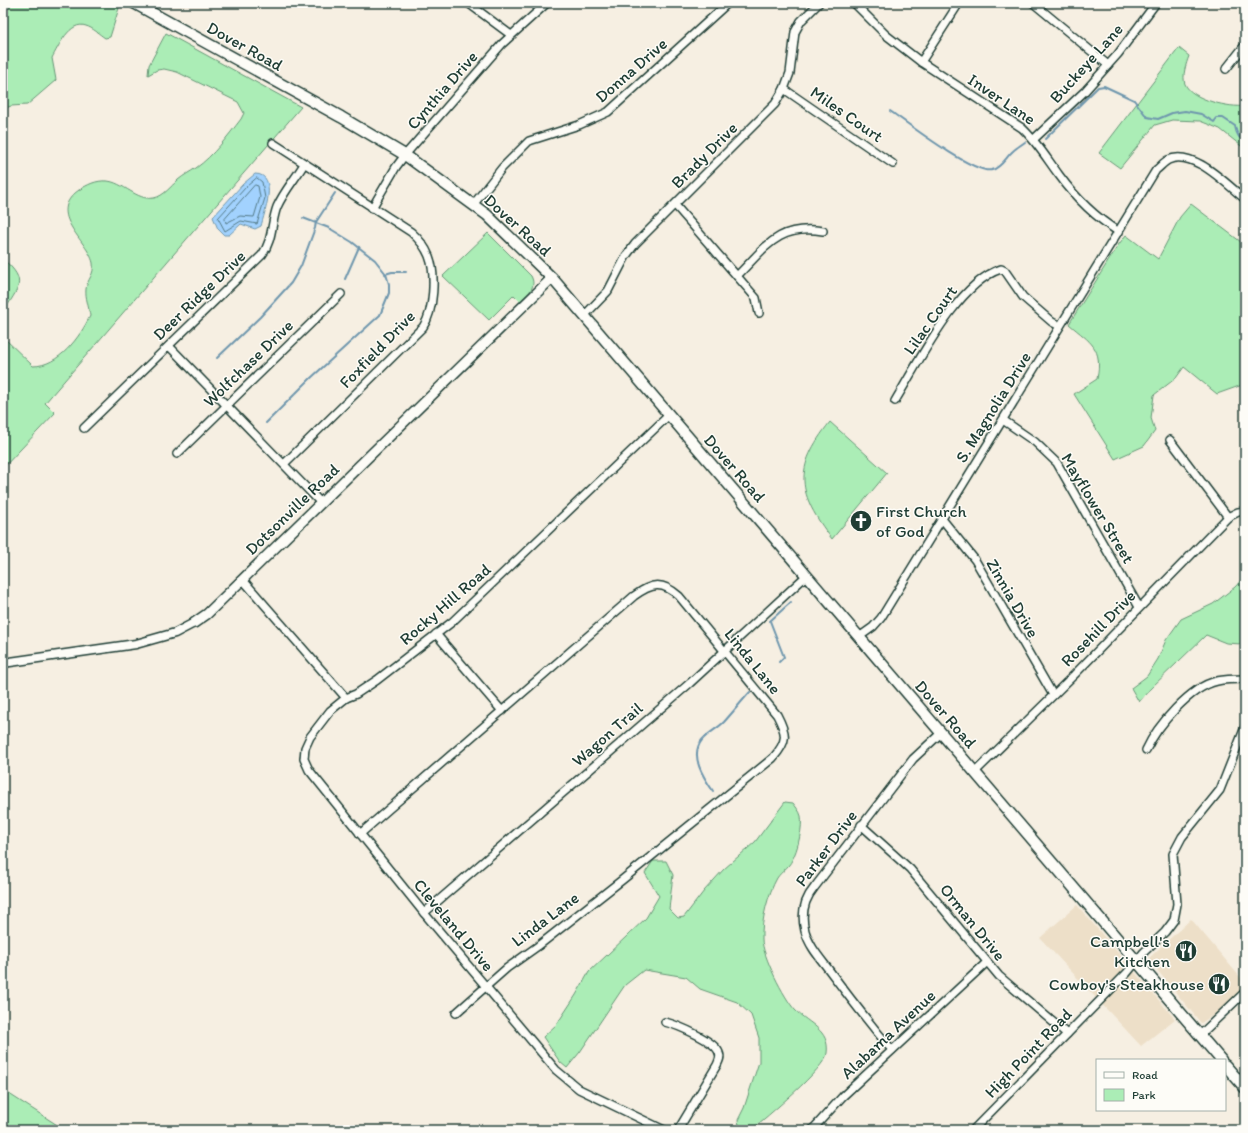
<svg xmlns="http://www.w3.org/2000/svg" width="1248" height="1133" font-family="Itim,sans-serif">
	<rect width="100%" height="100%" fill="#f6efe2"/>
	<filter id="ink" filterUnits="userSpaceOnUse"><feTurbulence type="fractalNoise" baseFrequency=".025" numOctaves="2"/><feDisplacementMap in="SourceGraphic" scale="8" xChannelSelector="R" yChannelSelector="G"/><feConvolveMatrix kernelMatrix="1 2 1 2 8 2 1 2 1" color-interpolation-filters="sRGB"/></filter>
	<g filter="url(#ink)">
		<g fill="#eddfc8">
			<path d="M1077 905 1175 1019 1141 1046 1040 938Z"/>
			<path d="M1191 919 1245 983V988L1223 1009 1201 1023 1148 959Z"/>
		</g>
		<g fill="#abedb6" stroke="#659575">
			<path d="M3 3H109L119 8 110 37 105 38C99 34 93 28 86 26 70 20 58 47 52 58L56 80 27 105 11 106 3 109Z"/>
			<path d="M166 33 301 107 45 403 55 413 3 468V337L33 366C59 366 80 337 90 316 89 307 85 297 86 289 87 279 95 275 93 263 88 240 45 214 79 190 87 185 96 180 107 181 123 182 137 201 154 198 164 196 171 186 178 180 184 175 190 172 196 168 213 156 228 136 241 119L244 113 238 102 177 72 164 69 157 70 148 75 149 65Z"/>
			<path d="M1179 48 1189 56C1186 64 1182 76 1185 84 1192 100 1230 108 1245 106V149L1220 129 1200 121 1172 120 1155 125 1120 168 1099 153Z"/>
			<path d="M1191 204 1245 245V384L1217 394 1184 367 1176 378 1154 395 1151 418 1155 431 1144 446 1115 459 1074 394 1097 379C1103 347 1091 343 1069 324L1119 244 1126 235 1158 259 1180 217Z"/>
			<path d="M488 233 531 276C537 287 528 294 520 301L514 295 489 320 443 276Z"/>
			<path d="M3 259C29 282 18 287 3 313Z"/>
			<path d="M830 422 887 473 832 539C797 493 793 469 830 422Z"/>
			<path d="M1245 576V640L1241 644 1226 643 1206 635 1150 689 1139 702 1131 688 1147 676 1158 659 1166 640 1181 619 1213 604 1235 587Z"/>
			<path d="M785 802 793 803C795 806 800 811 801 816 803 826 798 850 792 860 789 867 781 872 777 878 768 894 761 921 762 939 762 955 784 998 795 1010 809 1024 830 1030 827 1053 826 1068 765 1118 751 1130H740L738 1120 744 1108 759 1062V1038L751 1015 737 1002 700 989 686 977 644 970 625 985 580 1052 567 1068 560 1062 543 1037 557 1024 576 995 589 972 646 918 659 896 645 873 653 861H666L673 875 669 909 678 918 684 917 704 891 724 869 755 842Z"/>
			<path d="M3 1090 65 1130H3Z"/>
		</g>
		<path fill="#a2d2fe" stroke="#6e96ad" d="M255 174C279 174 264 214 261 226L255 229 241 224 229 235H224L218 229 213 217 243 184Z"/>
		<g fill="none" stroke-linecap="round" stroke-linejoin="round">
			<g stroke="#537985" stroke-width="1">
				<path d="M257 178 262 182 265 198 257 224 241 221 225 231 218 218 246 187Z"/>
				<path d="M255 185 258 186 260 197 254 217 240 216 226 223 225 219Z"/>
			</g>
			<g stroke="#6e96ad" stroke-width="2">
				<path d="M890 111C907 123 975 175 992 170 1002 167 1006 157 1013 151 1016 148 1021 145 1025 142"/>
				<path d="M1045 139 1098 87 1104 86 1134 100 1147 117 1158 119 1172 113 1185 111 1201 114 1214 122 1217 118H1223L1235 126C1236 132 1239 139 1245 141"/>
				<path d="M385 274 392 272H406"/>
				<path d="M345 279 359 247"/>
				<path d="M217 358 260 317 291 283 301 266 315 228 316 222 335 193"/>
				<path d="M266 423 311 378 380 315 389 293V284L386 274 375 260 352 242 329 228 303 218"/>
				<path d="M779 662 784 657 770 621 791 602"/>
				<path d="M713 791C704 778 689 756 702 740 708 733 717 729 724 722 733 712 741 702 750 692"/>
			</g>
			<g stroke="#1f3d34" stroke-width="10">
				<g id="minor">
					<path d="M468 3 511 35"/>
					<path d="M854 3 886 35 921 62 1022 128C1037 142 1047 159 1059 175 1075 197 1095 217 1119 232"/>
					<path d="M1033 3 1108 65"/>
					<path d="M921 62 959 3"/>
					<path d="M1226 69 1245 45"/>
					<path d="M784 89 893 164"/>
					<path d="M1034 139 1085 91 1118 54 1156 3"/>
					<path d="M273 143 411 232C419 239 425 246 429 256 436 274 434 311 423 327L284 464"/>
					<path d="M473 205 502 168 529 141 579 125 608 112 728 3"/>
					<path d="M675 205 756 298 759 313"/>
					<path d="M372 208 396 167 405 155 502 44 547 3"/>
					<path d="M737 276C766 247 778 224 823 231"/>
					<path d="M584 316 608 291 626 256 635 244 775 104 784 89 790 73 795 32 801 21 819 3"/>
					<path d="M169 346 321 503"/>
					<path d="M895 401C919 362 957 283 1001 269L1005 271 1023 297 1052 322 1060 326"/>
					<path d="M1003 420 1035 442 1057 463 1139 607"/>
					<path d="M84 428 262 255C273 240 271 223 277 207 284 191 296 178 304 164"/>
					<path d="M1170 440 1228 517"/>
					<path d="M177 454 341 294"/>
					<path d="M942 519 975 560 1053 695"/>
					<path d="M243 580 346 698"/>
					<path d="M436 634 502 711"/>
					<path d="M859 637 873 627 881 618 1156 170C1160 167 1164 162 1168 160 1193 148 1227 185 1245 199"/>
					<path d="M1146 750C1157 726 1190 687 1217 681 1226 679 1236 679 1245 679"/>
					<path d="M975 772 1074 675 1228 517 1238 512 1245 511"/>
					<path d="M861 825 910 869 999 976 1067 1034"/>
					<path d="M360 834 634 596C652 583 662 581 679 596L777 715C787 734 788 741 773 758L622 880 538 946 507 968 456 1013"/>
					<path d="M424 913 690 683 806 576"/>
					<path d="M665 1022C677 1025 716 1041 719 1053 721 1057 719 1061 717 1065L678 1130"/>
					<path d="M1200 1035 1245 992"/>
					<path d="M892 1050C870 1024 849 997 829 970 820 958 809 946 805 931 801 915 804 900 814 888L913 759 941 733"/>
					<path d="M664 1130 579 1089 556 1070 424 913 309 770 304 759 305 748 310 737 330 711 346 698 356 694 377 680 452 622 669 415"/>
					<path d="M812 1130 843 1096 986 963"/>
					<path d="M973 1130 1127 973 1144 952 1165 932 1174 920 1177 904 1173 854 1182 837 1220 790 1245 727"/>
				</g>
			</g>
			<g stroke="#1f3d34" stroke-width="11">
				<path id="tertiary" d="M3 663 136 644 175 633 194 623"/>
			</g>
			<g stroke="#1f3d34" stroke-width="12">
				<path id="secondary" d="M194 623 207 614 552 278"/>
			</g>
			<g stroke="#1f3d34" stroke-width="13">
				<g id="primary">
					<path d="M134 3 341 117 405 155 487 215 552 278 1221 1060"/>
					<path d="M1225 1065 1245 1088"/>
				</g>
			</g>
			<use href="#minor" stroke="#fdfcf7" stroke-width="7"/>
			<use href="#tertiary" stroke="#fdfcf7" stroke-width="8"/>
			<use href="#secondary" stroke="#fdfcf7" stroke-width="9"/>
			<use href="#primary" stroke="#fdfcf7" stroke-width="10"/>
		</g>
	</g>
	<defs>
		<g id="church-disc" transform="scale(1.15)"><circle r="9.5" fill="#1f3d34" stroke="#fdfcf7"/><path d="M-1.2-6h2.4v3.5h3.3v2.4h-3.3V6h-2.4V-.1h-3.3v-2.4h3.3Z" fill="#fff"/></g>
		<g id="restaurant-disc" transform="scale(1.15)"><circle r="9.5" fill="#1f3d34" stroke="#fdfcf7"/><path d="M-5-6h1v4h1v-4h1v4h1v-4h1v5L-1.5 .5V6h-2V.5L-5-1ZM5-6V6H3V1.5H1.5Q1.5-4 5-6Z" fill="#fff"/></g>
	</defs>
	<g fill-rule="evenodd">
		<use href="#church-disc" x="861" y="521"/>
		<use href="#restaurant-disc" x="1186" y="951"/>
		<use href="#restaurant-disc" x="1219" y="984"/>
	</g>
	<g text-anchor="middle" stroke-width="3" stroke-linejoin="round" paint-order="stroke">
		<g font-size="17" fill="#1f3d34" stroke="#fdfcf7">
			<text transform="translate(245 46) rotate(29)" y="6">Dover Road</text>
			<text transform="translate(1086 63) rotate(-48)" y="6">Buckeye Lane</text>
			<text transform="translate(631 70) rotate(-41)" y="6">Donna Drive</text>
			<text transform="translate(442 90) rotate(-49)" y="6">Cynthia Drive</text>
			<text transform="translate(1002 99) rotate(34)" y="6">Inver Lane</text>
			<text transform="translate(847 114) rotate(35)" y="6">Miles Court</text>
			<text transform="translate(704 155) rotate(-45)" y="6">Brady Drive</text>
			<text transform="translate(518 225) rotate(42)" y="6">Dover Road</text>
			<text transform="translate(199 295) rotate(-44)" y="6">Deer Ridge Drive</text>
			<text transform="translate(930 320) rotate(-55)" y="6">Lilac Court</text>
			<text transform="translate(377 349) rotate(-46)" y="6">Foxfield Drive</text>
			<text transform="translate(248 363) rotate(-44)" y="6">Wolfchase Drive</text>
			<text transform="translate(993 407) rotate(-58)" y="6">S. Magnolia Drive</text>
			<text transform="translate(735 468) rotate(49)" y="6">Dover Road</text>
			<text transform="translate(1098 508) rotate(59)" y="6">Mayflower Street</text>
			<text transform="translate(292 509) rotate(-44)" y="6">Dotsonville Road</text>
			<text transform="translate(1013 598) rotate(60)" y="6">Zinnia Drive</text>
			<text transform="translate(445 604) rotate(-41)" y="6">Rocky Hill Road</text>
			<text transform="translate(1098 628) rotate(-46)" y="6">Rosehill Drive</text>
			<text transform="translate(753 661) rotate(51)" y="6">Linda Lane</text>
			<text transform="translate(946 714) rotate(49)" y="6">Dover Road</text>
			<text transform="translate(607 734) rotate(-41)" y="6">Wagon Trail</text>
			<text transform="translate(826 848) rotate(-53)" y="6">Parker Drive</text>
			<text transform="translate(545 919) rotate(-37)" y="6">Linda Lane</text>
			<text transform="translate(973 922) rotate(51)" y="6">Orman Drive</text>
			<text transform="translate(454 925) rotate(50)" y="6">Cleveland Drive</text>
			<text transform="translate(888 1034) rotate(-43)" y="6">Alabama Avenue</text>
			<text transform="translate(1028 1053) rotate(-46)" y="6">High Point Road</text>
		</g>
		<g font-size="17" fill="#1f3d34" stroke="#fdfcf7" text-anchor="end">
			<text x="876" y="517" text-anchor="start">First Church<tspan x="876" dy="20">of God</tspan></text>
			<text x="1170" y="947">Campbell's<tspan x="1170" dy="20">Kitchen</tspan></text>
			<text x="1204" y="990">Cowboy's Steakhouse</text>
		</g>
	</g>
	<rect width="1248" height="1133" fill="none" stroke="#fdfcf7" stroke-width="16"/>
	<rect x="8" y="8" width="1232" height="1117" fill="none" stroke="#1f3d34" stroke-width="1.5" filter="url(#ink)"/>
	<rect x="1096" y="1059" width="130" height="52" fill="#fdfcf7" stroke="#a4b0a9"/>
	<rect x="1104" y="1072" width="20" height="6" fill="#fdfcf7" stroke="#a4b0a9"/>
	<text x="1132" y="1079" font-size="12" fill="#1f3d34">Road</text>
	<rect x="1104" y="1089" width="20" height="12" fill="#abedb6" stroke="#a4b0a9"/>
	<text x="1132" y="1099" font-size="12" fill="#1f3d34">Park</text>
</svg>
